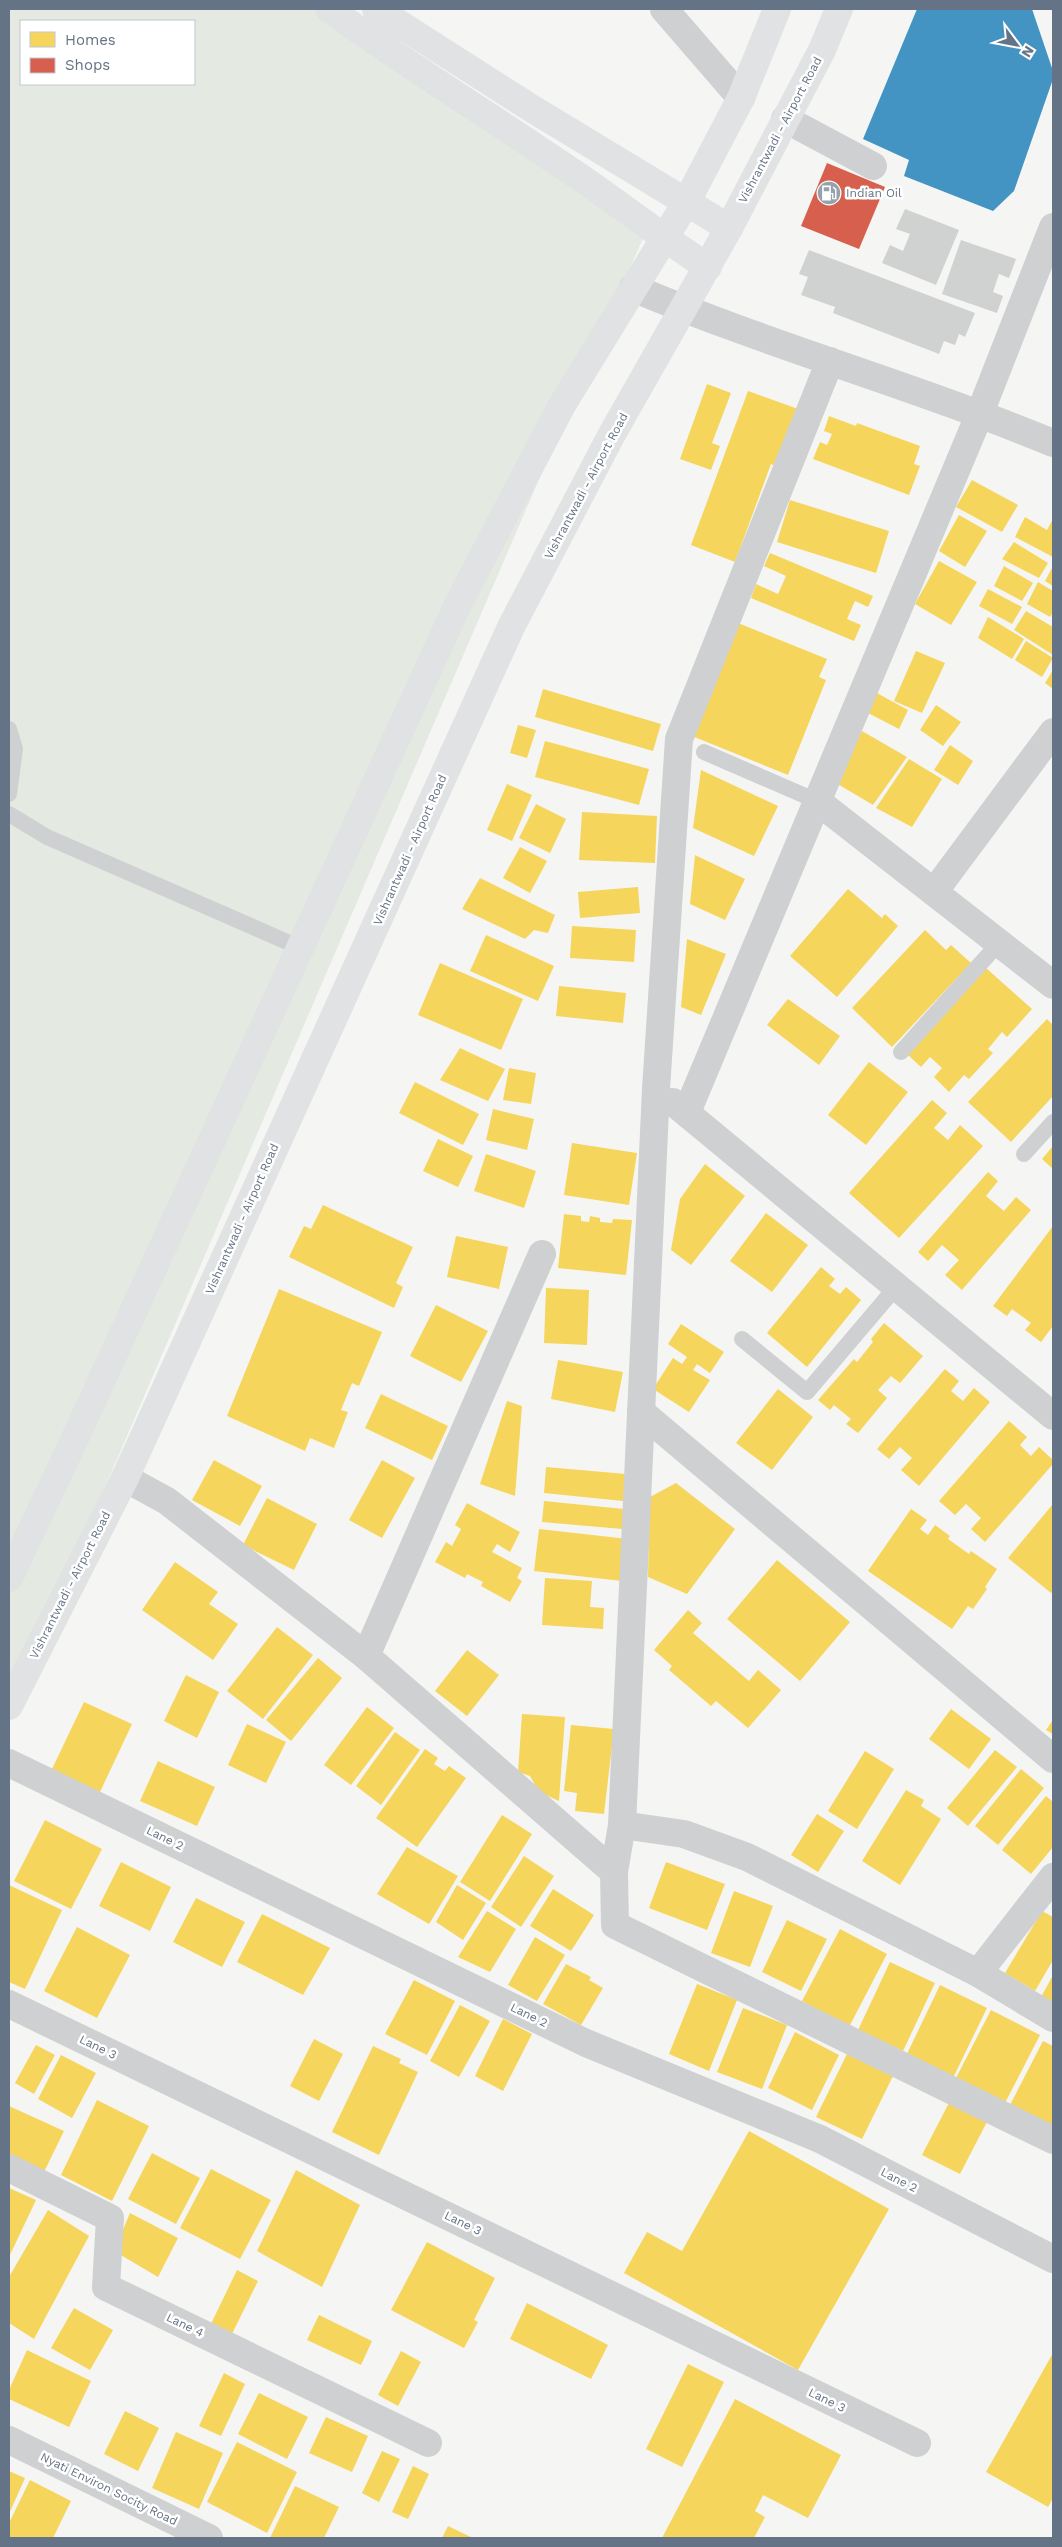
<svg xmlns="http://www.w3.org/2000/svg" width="1062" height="2547" font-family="'Work Sans',sans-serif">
	<rect width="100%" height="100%" fill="#f5f6f4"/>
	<path fill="#e4e9e2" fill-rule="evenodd" d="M9 9H325L646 231 9 1710ZM21 21H194V84H21Z"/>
	<g fill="#f6d55c">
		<path d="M707 384 731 393 712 443 720 446 711 470 680 459Z"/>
		<path d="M748 391 798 409 776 466 771 464 735 562 691 545Z"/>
		<path d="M829 416 856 426 857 423 920 446 914 464 920 466 909 495 813 459 820 442 827 445 832 434 824 431Z"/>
		<path d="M972 480 1018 505 1002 532 956 507Z"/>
		<path d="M790 500 889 531 876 573 777 542Z"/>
		<path d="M959 515 987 531 965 567 939 551Z"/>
		<path d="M1025 517 1047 530 1053 519V557L1015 537Z"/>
		<path d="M1014 542 1048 563 1039 578 1002 559Z"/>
		<path d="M770 553 873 596 868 607 855 601 847 619 861 625 854 641 751 598 756 584 778 594 786 576 764 566Z"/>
		<path d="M939 561 977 582 951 625 915 604Z"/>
		<path d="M1004 566 1033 583 1022 601 994 586Z"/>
		<path d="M1053 566V586L1045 581Z"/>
		<path d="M1038 582 1053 591V612L1050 617 1027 604Z"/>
		<path d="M988 589 1022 607 1012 624 979 606Z"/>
		<path d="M1026 611 1053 627V655L1014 630Z"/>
		<path d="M988 617 1024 639 1012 659 978 638Z"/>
		<path d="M738 623 827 659 819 677 826 680 788 775 692 736Z"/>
		<path d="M1026 641 1053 658 1042 677 1015 660Z"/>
		<path d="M916 651 945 663 922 713 894 701Z"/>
		<path d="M1053 670V689L1045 683Z"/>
		<path d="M543 689 661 724 653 751 535 717Z"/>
		<path d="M875 692 908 710 899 729 866 712Z"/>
		<path d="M936 705 961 722 943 746 920 730Z"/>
		<path d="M518 725 536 730 527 758 510 753Z"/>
		<path d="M862 731 907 757 873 805 836 783Z"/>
		<path d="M545 741 649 769 639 805 535 777Z"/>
		<path d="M950 745 973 761 958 785 934 770Z"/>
		<path d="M909 759 942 779 912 827 876 808Z"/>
		<path d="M701 770 778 806 754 856 693 828Z"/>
		<path d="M507 784 532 795 512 841 487 830Z"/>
		<path d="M536 804 566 819 550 853 519 838Z"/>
		<path d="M582 812 657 816 655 863 579 860Z"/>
		<path d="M520 847 547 861 530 893 503 878Z"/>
		<path d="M695 855 745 879 725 920 690 904Z"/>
		<path d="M480 878 555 915 548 933 534 930 525 939 462 909Z"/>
		<path d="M638 887 640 913 580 918 578 892Z"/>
		<path d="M848 889 882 918 885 914 898 926 837 997 790 956Z"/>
		<path d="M572 926 636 930 634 962 570 958Z"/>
		<path d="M925 930 946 950 951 945 971 963 892 1047 852 1008Z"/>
		<path d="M486 935 554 966 538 1001 470 971Z"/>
		<path d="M687 939 726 954 701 1015 681 1007Z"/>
		<path d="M440 963 523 999 501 1050 418 1015Z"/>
		<path d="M986 968 1032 1009 1007 1037 1002 1032 988 1049 993 1053 969 1079 964 1075 949 1092 934 1077 942 1068 930 1057 921 1067 908 1055Z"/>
		<path d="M559 986 626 993 623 1023 556 1016Z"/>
		<path d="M788 999 840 1036 819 1065 767 1025Z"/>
		<path d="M1047 1019 1053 1025V1096L1011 1142 968 1102Z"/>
		<path d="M460 1048 505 1069 488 1101 440 1080Z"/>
		<path d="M869 1062 908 1092 866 1145 828 1115Z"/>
		<path d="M509 1068 536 1073 531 1104 503 1100Z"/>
		<path d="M415 1082 479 1114 463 1145 399 1113Z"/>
		<path d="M932 1100 947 1113 934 1128 948 1140 960 1125 983 1146 899 1238 849 1193Z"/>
		<path d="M493 1109 534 1119 527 1150 486 1140Z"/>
		<path d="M438 1139 473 1156 458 1187 423 1171Z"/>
		<path d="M572 1143 637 1153 629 1205 564 1195Z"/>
		<path d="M1053 1146V1169L1042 1159Z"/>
		<path d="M486 1154 536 1171 524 1208 474 1191Z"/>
		<path d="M705 1164 745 1196 691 1265 671 1250 680 1199Z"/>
		<path d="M988 1172 998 1181 986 1196 1004 1211 1016 1197 1031 1210 962 1290 945 1275 959 1260 942 1245 928 1261 918 1252Z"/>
		<path d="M323 1205 413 1247 396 1283 403 1287 394 1308 289 1257 304 1226 311 1229Z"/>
		<path d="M766 1213 808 1245 772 1292 730 1261Z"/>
		<path d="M564 1214 581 1216V1221L589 1222 590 1216 600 1218V1222L612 1223 613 1219 632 1220 626 1275 558 1268Z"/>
		<path d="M1053 1226V1326L1041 1342 1025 1330 1031 1323 1012 1309 1007 1316 993 1306Z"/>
		<path d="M456 1236 508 1247 499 1289 447 1277Z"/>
		<path d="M821 1267 835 1279 829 1286 840 1294 846 1287 861 1300 807 1367 767 1333Z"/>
		<path d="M546 1288 589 1290 587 1345 544 1343Z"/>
		<path d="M279 1289 382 1332 359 1386 352 1383 341 1410 348 1412 334 1448 310 1438 305 1451 227 1416Z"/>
		<path d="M436 1305 488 1331 461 1382 410 1356Z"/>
		<path d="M884 1323 923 1356 900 1383 891 1376 878 1390 887 1398 858 1433 846 1424 851 1419 834 1405 830 1410 818 1400 854 1359 857 1362 873 1342 871 1339Z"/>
		<path d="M681 1324 724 1352 710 1373 697 1364 693 1370 710 1380 689 1412 653 1389 673 1358 682 1364 687 1357 668 1344Z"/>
		<path d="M558 1360 623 1372 615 1412 551 1399Z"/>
		<path d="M945 1369 959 1381 951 1391 963 1401 974 1388 990 1402 919 1486 901 1470 912 1458 900 1447 889 1459 877 1449Z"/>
		<path d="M778 1389 813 1417 772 1470 736 1443Z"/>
		<path d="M381 1394 448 1426 432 1460 365 1428Z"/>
		<path d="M507 1401 522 1406 515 1496 480 1484Z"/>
		<path d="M1009 1421 1027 1437 1020 1445 1031 1456 1039 1447 1053 1460V1464L985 1542 971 1529 981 1518 966 1504 955 1515 939 1501Z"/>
		<path d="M214 1460 262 1486 240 1526 192 1500Z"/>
		<path d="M382 1460 415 1478 382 1538 349 1520Z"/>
		<path d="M546 1467 626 1474 623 1501 544 1493Z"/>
		<path d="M676 1483 735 1529 687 1594 648 1577 650 1497Z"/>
		<path d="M267 1498 317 1524 294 1570 243 1545Z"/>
		<path d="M544 1501 624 1509 622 1529 542 1522Z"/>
		<path d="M467 1503 520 1532 510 1552 497 1544 492 1552 522 1568 517 1578 522 1581 510 1602 481 1586 483 1582 467 1574 465 1578 435 1562 446 1542 452 1546 461 1529 455 1525Z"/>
		<path d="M1053 1504V1590L1051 1593 1008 1558Z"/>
		<path d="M911 1509 927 1520 920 1529 928 1535 935 1525 950 1536 948 1539 969 1554 971 1551 997 1569 985 1587 987 1589 973 1609 968 1606 952 1629 868 1571Z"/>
		<path d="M539 1529 628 1539 622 1581 534 1571Z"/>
		<path d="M777 1560 850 1622 800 1681 727 1619Z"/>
		<path d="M175 1562 218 1592 209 1604 238 1624 213 1660 142 1610Z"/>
		<path d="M545 1578 592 1581 590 1607 604 1608 603 1629 542 1625Z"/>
		<path d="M688 1610 702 1623 693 1633 749 1681 758 1670 781 1690 748 1728 716 1701 711 1706 669 1670 672 1666 654 1650Z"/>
		<path d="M277 1627 313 1655 263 1719 227 1691Z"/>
		<path d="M467 1650 499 1675 467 1716 435 1691Z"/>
		<path d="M318 1658 342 1678 291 1741 266 1720Z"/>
		<path d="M186 1675 219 1692 197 1738 164 1721Z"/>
		<path d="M84 1702 132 1724 100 1792 52 1769Z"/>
		<path d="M367 1707 394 1728 351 1785 324 1765Z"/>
		<path d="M951 1709 991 1739 969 1769 929 1739Z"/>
		<path d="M522 1714 565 1717 559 1801 539 1792 530 1776 518 1772Z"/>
		<path d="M1053 1720V1734L1046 1730Z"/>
		<path d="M247 1724 286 1742 266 1783 228 1765Z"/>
		<path d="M571 1725 614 1729 604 1814 575 1811 577 1793 564 1791Z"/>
		<path d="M395 1732 420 1750 381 1805 356 1786Z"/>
		<path d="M425 1749 438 1758 434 1764 445 1771 449 1766 466 1778 417 1847 376 1818Z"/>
		<path d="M995 1750 1017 1767 968 1826 947 1808Z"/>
		<path d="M865 1751 894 1769 857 1829 828 1811Z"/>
		<path d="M158 1761 215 1787 197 1826 140 1801Z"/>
		<path d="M1021 1769 1044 1788 998 1845 975 1826Z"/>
		<path d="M906 1790 924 1800 921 1806 941 1819 900 1885 862 1861Z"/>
		<path d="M1046 1796 1053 1802V1847L1031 1874 1002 1850Z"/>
		<path d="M817 1814 844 1831 818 1872 791 1855Z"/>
		<path d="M502 1815 532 1834 490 1901 460 1882Z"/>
		<path d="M45 1820 102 1849 71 1909 14 1881Z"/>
		<path d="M407 1847 458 1876 429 1924 377 1894Z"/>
		<path d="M524 1856 554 1876 521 1927 491 1907Z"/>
		<path d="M121 1862 171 1887 150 1931 99 1906Z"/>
		<path d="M666 1862 725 1884 707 1930 649 1908Z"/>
		<path d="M9 1885 62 1910 25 1989 9 1982Z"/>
		<path d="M457 1885 486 1903 463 1940 436 1922Z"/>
		<path d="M553 1889 594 1915 571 1951 530 1926Z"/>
		<path d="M734 1891 773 1906 750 1967 711 1953Z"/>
		<path d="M196 1898 245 1922 222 1967 173 1942Z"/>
		<path d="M487 1911 516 1929 490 1972 458 1957Z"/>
		<path d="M1042 1911 1053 1917V1960L1035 1991 1005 1973Z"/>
		<path d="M262 1914 330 1948 303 1995 237 1962Z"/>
		<path d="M787 1920 827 1939 801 1991 762 1972Z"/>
		<path d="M77 1927 130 1955 97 2018 44 1991Z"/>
		<path d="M840 1929 887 1954 849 2027 802 2001Z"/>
		<path d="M535 1937 565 1955 537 2001 508 1985Z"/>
		<path d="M890 1962 935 1983 903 2051 858 2030Z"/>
		<path d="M566 1964 591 1977 589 1980 603 1988 581 2025 543 2004Z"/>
		<path d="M1053 1975V2007L1040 1999Z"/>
		<path d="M414 1980 455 2001 427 2055 385 2034Z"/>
		<path d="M697 1984 737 2000 709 2071 669 2054Z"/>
		<path d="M940 1985 987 2008 953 2078 906 2056Z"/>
		<path d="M460 2005 490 2021 459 2077 430 2061Z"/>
		<path d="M743 2008 787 2025 762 2089 717 2072Z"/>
		<path d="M991 2010 1040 2035 1005 2103 956 2078Z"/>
		<path d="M503 2019 532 2034 503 2091 475 2076Z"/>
		<path d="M795 2032 839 2055 812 2110 768 2088Z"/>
		<path d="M314 2039 343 2054 319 2101 290 2086Z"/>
		<path d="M1043 2041 1053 2046V2127L1010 2105Z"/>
		<path d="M36 2045 55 2055 34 2094 15 2083Z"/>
		<path d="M373 2046 401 2059 399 2063 418 2072 379 2155 332 2132Z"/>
		<path d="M847 2054 893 2076 862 2139 816 2117Z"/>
		<path d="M61 2055 96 2073 72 2118 38 2099Z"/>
		<path d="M951 2099 989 2118 960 2174 922 2155Z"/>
		<path d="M97 2100 149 2126 112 2201 61 2175Z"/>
		<path d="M9 2106 64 2131 42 2176 9 2160Z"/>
		<path d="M749 2131 889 2209 798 2370 624 2273 647 2232 682 2251Z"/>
		<path d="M152 2153 200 2178 176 2224 128 2199Z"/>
		<path d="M211 2169 271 2200 240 2259 180 2228Z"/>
		<path d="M296 2170 360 2205 322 2287 257 2251Z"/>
		<path d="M9 2188 36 2200 9 2257Z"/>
		<path d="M48 2210 89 2236 34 2339 9 2323V2277Z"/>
		<path d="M130 2213 178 2238 158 2277 114 2251Z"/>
		<path d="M427 2242 495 2278 474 2320 478 2322 464 2348 391 2310Z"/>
		<path d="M237 2270 258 2281 229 2340 208 2330Z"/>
		<path d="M527 2303 608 2345 591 2379 510 2339Z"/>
		<path d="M74 2308 113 2330 90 2370 51 2348Z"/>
		<path d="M319 2315 372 2341 361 2365 307 2340Z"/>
		<path d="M27 2350 91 2381 69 2427 9 2399V2390Z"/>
		<path d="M401 2351 421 2362 398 2406 378 2395Z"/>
		<path d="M1053 2353V2498L1048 2507 986 2472Z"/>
		<path d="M688 2364 724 2382 682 2467 646 2449Z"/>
		<path d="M224 2373 245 2384 221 2436 199 2426Z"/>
		<path d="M259 2393 308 2417 287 2459 238 2434Z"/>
		<path d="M735 2399 841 2455 808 2518 763 2495 755 2511 765 2517 754 2538H662Z"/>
		<path d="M125 2411 159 2428 138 2471 104 2454Z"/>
		<path d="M326 2417 368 2436 352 2472 309 2453Z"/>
		<path d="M176 2432 223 2453 199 2509 152 2488Z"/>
		<path d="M237 2442 297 2472 267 2533 207 2502Z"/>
		<path d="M382 2451 400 2459 379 2502 362 2493Z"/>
		<path d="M413 2466 429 2474 408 2519 392 2512Z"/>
		<path d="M9 2471 25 2478 9 2514Z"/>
		<path d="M30 2480 71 2501 53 2538H9V2523Z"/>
		<path d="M295 2486 339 2507 324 2538H270Z"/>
		<path d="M448 2526 473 2538H442Z"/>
	</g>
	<path fill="#d6604d" d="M827 163 885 187 859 249 801 226Z"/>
	<path fill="#4393c3" d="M917 9H1032L1053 71V79L1014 191 993 211 904 176 909 160 863 139Z"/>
	<g fill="#d0d1d1">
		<path d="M905 209 959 230 936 285 882 263 890 245 903 251 910 234 896 229Z"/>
		<path d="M961 240 1016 259 1009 278 999 274 993 292 1003 296 997 313 942 294Z"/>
		<path d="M809 250 975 313 965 337 959 334 955 345 944 341 939 354 833 313 835 307 801 295 808 277 799 274Z"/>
	</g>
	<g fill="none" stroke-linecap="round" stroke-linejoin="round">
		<g stroke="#cfd0d1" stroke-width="16">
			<path d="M9 729 15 749 9 794"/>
			<path d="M704 752 817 801"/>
			<path d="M9 814 47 837 301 948"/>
			<path d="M901 1052 999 943"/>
			<path d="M1024 1154 1053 1122"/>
			<path d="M742 1339 807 1392 897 1286"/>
		</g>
		<g stroke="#cfd0d1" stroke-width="28">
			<path d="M664 9 741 98"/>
			<path d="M785 119 873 166"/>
			<path d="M633 288C771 346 915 386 1053 443"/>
			<path d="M830 361 679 739 656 1089 622 1825 614 1872 615 1925 1053 2140"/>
			<path d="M817 801 1053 985"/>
			<path d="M934 892 1053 732"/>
			<path d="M673 1102 1053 1416"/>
			<path d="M687 1112 980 413 1053 227"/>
			<path d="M641 1412 1053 1759"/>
			<path d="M125 1478 167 1501 366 1656 614 1872"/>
			<path d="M366 1656 542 1254"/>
			<path d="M9 1763 586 2043 820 2139 1053 2259"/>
			<path d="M622 1825 684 1834 747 1857 978 1973 1053 2018"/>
			<path d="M978 1973 1053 1877"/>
			<path d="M9 2004 917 2443"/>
			<path d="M9 2168 110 2218 106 2287 428 2443"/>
			<path d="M9 2440 209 2538"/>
		</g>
		<g stroke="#e1e2e3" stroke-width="28">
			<path d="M329 9C413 69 501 123 587 182 627 210 666 240 708 267"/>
			<path d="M376 9 531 108 729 228"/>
		</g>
		<g stroke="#e1e2e3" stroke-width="28">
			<path d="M9 1578 77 1434 459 602 562 405 686 203 741 98 777 9"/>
			<path d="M9 1706 125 1478 511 627 612 434 729 228 822 50 839 9"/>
		</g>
	</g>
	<defs>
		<g id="fuel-disc" transform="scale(1.25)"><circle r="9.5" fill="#97a1ac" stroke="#fff"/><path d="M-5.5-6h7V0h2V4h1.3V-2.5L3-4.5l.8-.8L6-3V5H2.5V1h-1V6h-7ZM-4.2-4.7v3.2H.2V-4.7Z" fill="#fff"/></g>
	</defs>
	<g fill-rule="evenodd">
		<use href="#fuel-disc" x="829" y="193"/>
	</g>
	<g text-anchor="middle" stroke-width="5" stroke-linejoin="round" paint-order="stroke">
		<g font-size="12" fill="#647385" stroke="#fff">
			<text transform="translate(780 130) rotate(-62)" y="4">Vishrantwadi - Airport Road</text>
			<text transform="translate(586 486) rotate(-62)" y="4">Vishrantwadi - Airport Road</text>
			<text transform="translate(410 850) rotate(-66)" y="4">Vishrantwadi - Airport Road</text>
			<text transform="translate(242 1219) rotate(-66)" y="4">Vishrantwadi - Airport Road</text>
			<text transform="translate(70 1585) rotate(-63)" y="4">Vishrantwadi - Airport Road</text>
			<text transform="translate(165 1838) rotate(26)" y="4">Lane 2</text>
			<text transform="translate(529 2015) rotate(26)" y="4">Lane 2</text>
			<text transform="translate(98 2047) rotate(26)" y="4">Lane 3</text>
			<text transform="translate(899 2180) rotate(27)" y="4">Lane 2</text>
			<text transform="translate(463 2223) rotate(26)" y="4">Lane 3</text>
			<text transform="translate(185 2325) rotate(26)" y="4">Lane 4</text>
			<text transform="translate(827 2400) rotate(26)" y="4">Lane 3</text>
			<text transform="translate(109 2489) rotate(26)" y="4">Nyati Environ Socity Road</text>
		</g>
		<g font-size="12" fill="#647385" stroke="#fff" text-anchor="start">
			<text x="846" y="197">Indian Oil</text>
		</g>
	</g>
	<rect width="1062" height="2547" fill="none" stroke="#647385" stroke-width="20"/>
	<rect x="20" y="20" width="175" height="65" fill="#ffffff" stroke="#c1c7ce"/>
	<rect x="30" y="32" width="25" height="15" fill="#f6d55c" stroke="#c1c7ce"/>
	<text x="65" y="45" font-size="15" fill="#647385">Homes</text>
	<rect x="30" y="58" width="25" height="15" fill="#d6604d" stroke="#c1c7ce"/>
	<text x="65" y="70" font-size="15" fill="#647385">Shops</text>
	<g transform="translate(1017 45) rotate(122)" stroke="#ffffff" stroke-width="4" paint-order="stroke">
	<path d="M0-4L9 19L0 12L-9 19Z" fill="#647385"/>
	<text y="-8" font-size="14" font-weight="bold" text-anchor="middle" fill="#647385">N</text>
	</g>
</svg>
